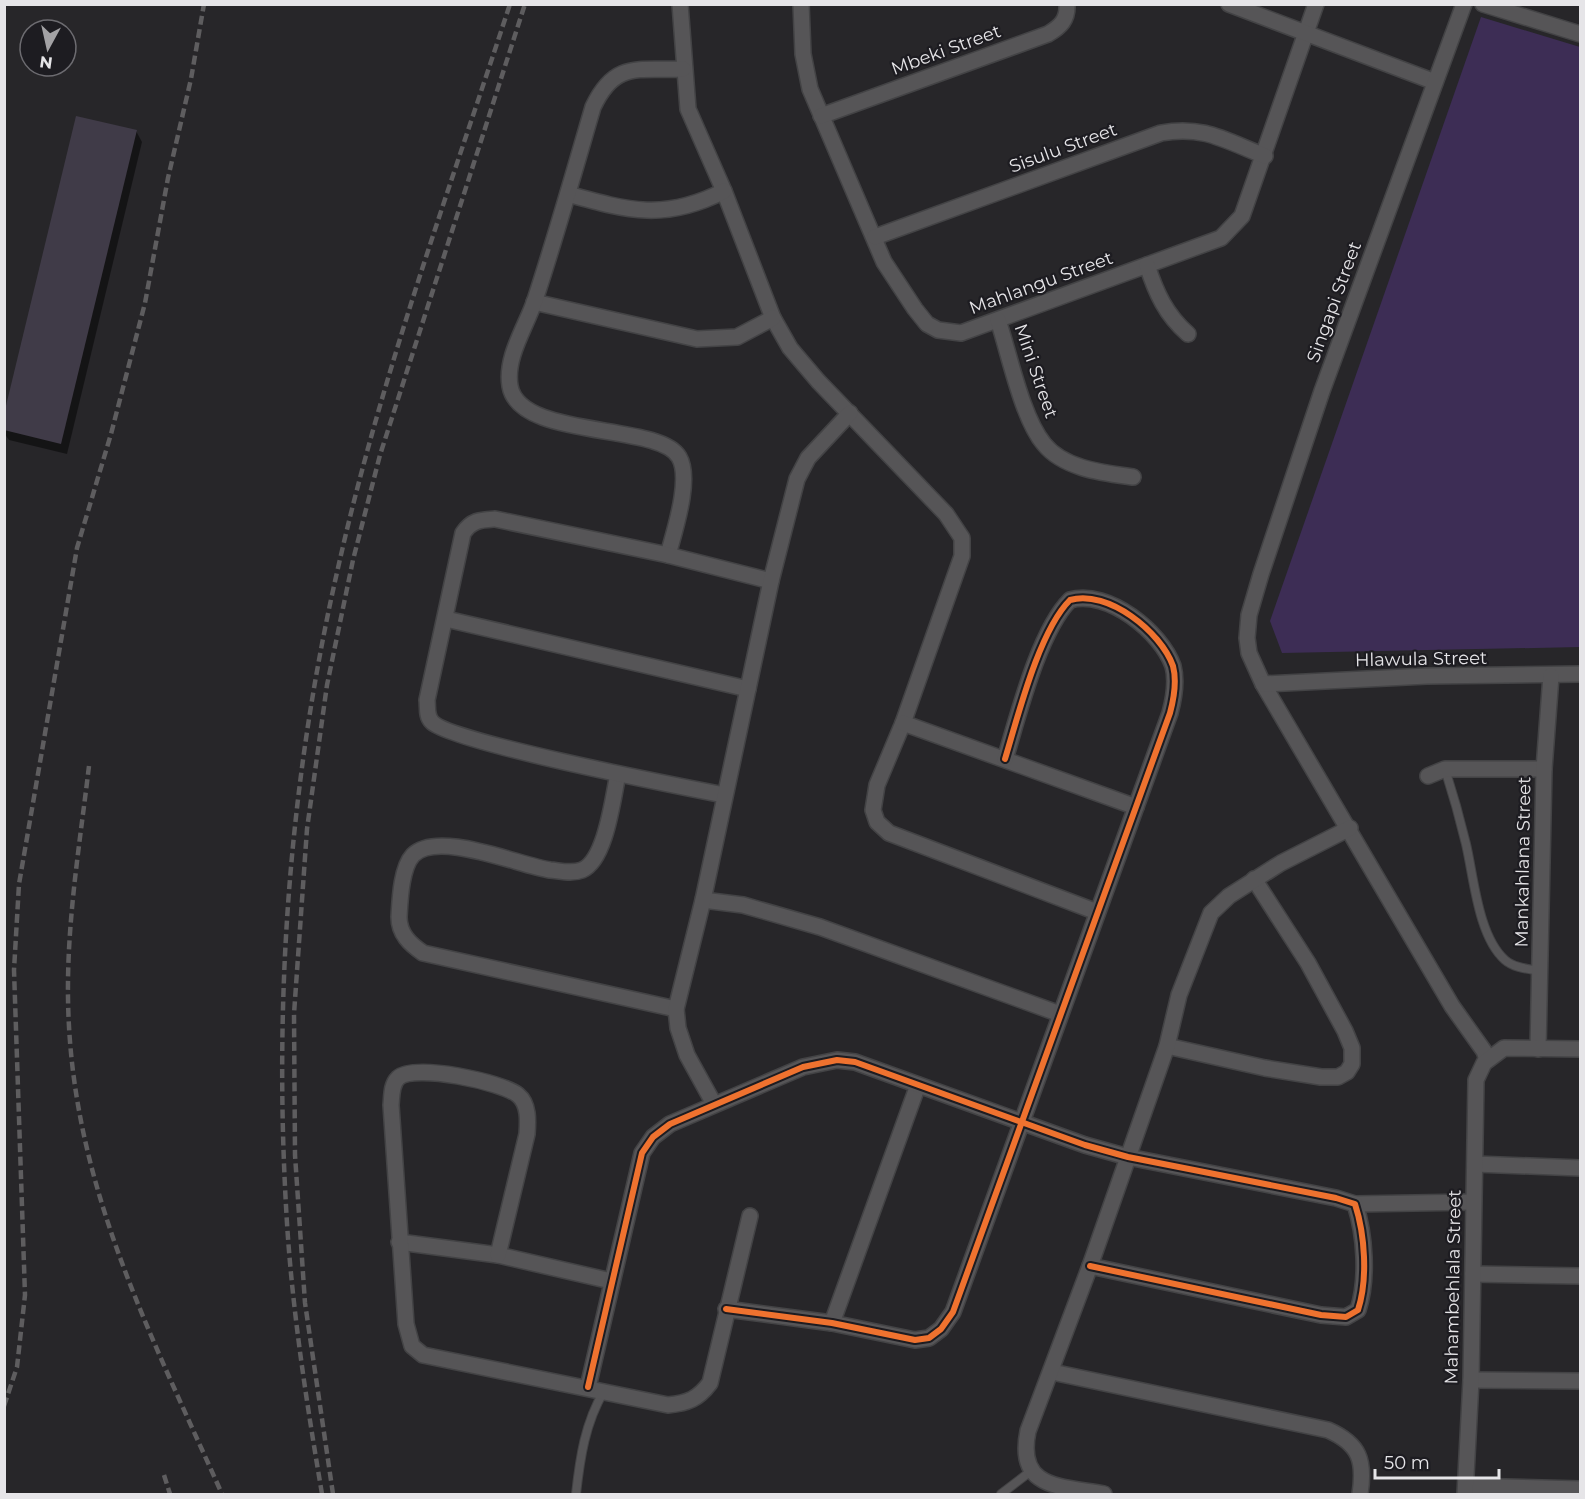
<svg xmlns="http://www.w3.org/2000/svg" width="1585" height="1499" font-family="Montserrat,sans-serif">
	<rect width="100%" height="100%" fill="#272629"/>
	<path fill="#3d2d55" d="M1481 17 1580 47V647L1282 653 1270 621Z"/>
	<path fill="#0007" d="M136 131 142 142 67 454 9 440 4 433V421Z"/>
	<path fill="#403b48" d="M76 116 137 130 61 444 4 430V414Z"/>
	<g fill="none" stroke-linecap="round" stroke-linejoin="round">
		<g stroke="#434345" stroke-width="10">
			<g id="service">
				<path d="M1445 769C1453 794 1460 819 1466 844 1474 878 1478 936 1505 960 1514 968 1529 969 1540 971"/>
				<path d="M576 1494C580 1458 585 1423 604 1391"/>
				<path d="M1001 1494 1031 1471"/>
			</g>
		</g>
		<g stroke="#434345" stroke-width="18">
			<g id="minor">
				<path d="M680 4 688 109 724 191 773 318 790 348 818 381 946 514 962 538V556L903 723 877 785 873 810 877 822 889 833 1097 912"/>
				<path d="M801 4 803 54 810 89 884 262 915 309 927 324 938 330 961 333 1221 238 1242 216 1316 4"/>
				<path d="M1229 4 1435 82"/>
				<path d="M1464 4 1322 391 1261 574 1249 615 1247 638 1249 653 1263 684 1452 1006 1484 1051 1487 1060"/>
				<path d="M1483 4 1580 34"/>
				<path d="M821 116 1048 34C1060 27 1068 20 1067 4"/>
				<path d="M568 194C629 211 665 221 724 191"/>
				<path d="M875 237 1161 133C1204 125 1226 141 1265 156"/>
				<path d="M1147 265C1156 293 1166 315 1188 334"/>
				<path d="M534 302 697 339 737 337 773 318"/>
				<path d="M998 320C1009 353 1022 418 1044 444 1064 469 1104 473 1133 477"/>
				<path d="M668 555C674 532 692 479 679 457 659 422 519 440 510 386 505 357 526 327 535 300 556 236 574 172 593 107 615 60 639 71 683 69"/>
				<path d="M446 619 748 689"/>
				<path d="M1263 684 1427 676 1580 674"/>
				<path d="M903 723 1136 807"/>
				<path d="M618 774C613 797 606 860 582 870 572 874 561 871 550 870 518 865 438 830 413 855 401 868 400 900 399 917 399 934 410 944 423 953L676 1009"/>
				<path d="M1428 776 1445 769H1544"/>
				<path d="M724 795C683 787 449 742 432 722 426 716 428 708 427 700L463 533C472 520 480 520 495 519L668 555 771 581"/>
				<path d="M703 900 743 905 820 927 1060 1014"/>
				<path d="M1167 1046 1265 1068 1321 1077H1338L1347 1072 1352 1064V1048L1345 1031 1308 963 1254 879"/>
				<path d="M1538 1049 1544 769 1551 676"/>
				<path d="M714 1104 687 1055 678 1028 676 1009 703 900 771 581 797 479 808 458 850 413"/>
				<path d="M1475 1164 1580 1168"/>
				<path d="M1355 1204 1473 1202"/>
				<path d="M399 1242 498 1255 611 1281"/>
				<path d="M498 1255 527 1134C528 1121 529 1104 518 1095 502 1082 414 1063 398 1078 391 1085 392 1096 391 1105L406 1324 412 1346 423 1355 668 1405C688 1403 698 1399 710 1383L750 1216"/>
				<path d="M1473 1274 1580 1276"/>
				<path d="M726 1309 832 1323 915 1340 929 1338 941 1329 953 1312 1170 713C1174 698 1177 681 1173 666 1161 632 1108 589 1070 600 1039 631 1018 716 1005 759"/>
				<path d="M832 1323 918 1085"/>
				<path d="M1052 1372 1328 1430C1360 1444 1365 1461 1360 1494"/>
				<path d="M1471 1380 1580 1381"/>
				<path d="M588 1387 642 1153 653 1137 670 1124 803 1067 837 1060 855 1062 1085 1145 1128 1157 1336 1198 1355 1204C1365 1235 1368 1279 1358 1310L1346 1317 1321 1315 1090 1266"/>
				<path d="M1466 1486 1580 1489"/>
				<path d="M1104 1494C1060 1486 1016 1489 1028 1431L1090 1266 1167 1046 1179 995 1211 913 1229 896 1281 863 1350 828"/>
				<path d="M1465 1494 1471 1380 1476 1080 1484 1063 1504 1048 1580 1049"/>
			</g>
		</g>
		<use href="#service" stroke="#565557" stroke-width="8"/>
		<use href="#minor" stroke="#565557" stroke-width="15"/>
		<g stroke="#5e5d5f" stroke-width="4.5" stroke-dasharray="9 4.5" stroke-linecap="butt">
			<path d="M89 766C80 842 67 920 68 997 70 1181 149 1330 222 1494"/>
			<path d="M4 1406 17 1367 25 1295 14 970 19 884 77 548 111 434 145 303 168 178 191 79 204 4"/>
			<path d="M164 1475 170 1494"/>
			<path d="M322 1494C306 1399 291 1303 286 1206 274 992 290 777 338 568 381 376 449 191 510 4"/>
			<path d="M333 1494 305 1303 295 1155 294 1014 307 829 327 685 353 560 380 455 525 4"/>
		</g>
		<g stroke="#1d1c21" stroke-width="10">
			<g id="cycleway">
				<path d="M726 1309 832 1323 915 1340 929 1338 941 1329 953 1312 1170 713C1174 698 1177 681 1173 666 1161 632 1108 589 1070 600 1039 631 1018 716 1005 759"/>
				<path d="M588 1387 642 1153 653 1137 670 1124 803 1067 837 1060 855 1062 1085 1145 1128 1157 1336 1198 1355 1204C1365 1235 1368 1279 1358 1310L1346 1317 1321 1315 1090 1266"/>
			</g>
		</g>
		<use href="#cycleway" stroke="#ef722f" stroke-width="6"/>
	</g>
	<g text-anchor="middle" stroke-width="4.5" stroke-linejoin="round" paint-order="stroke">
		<g font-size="18" fill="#e6e5e8" stroke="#1d1c21">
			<text transform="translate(946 50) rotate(-20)" y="6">Mbeki Street</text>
			<text transform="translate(1063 148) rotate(-20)" y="6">Sisulu Street</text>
			<text transform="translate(1041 283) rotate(-20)" y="6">Mahlangu Street</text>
			<text transform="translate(1334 302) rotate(-70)" y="6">Singapi Street</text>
			<text transform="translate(1036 371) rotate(71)" y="6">Mini Street</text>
			<text transform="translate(1421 659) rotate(-1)" y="6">Hlawula Street</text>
			<text transform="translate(1523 862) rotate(-89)" y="6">Mankahlana Street</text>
			<text transform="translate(1453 1287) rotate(-89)" y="6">Mahambehlala Street</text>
		</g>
	</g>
	<rect width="1585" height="1499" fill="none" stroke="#e6e5e8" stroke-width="12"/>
	<g transform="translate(48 48) rotate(188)"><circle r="28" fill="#1d1c21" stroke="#6d6c71" stroke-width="1.5"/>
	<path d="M0-4.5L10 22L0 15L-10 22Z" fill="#a3a2a5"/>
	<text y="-9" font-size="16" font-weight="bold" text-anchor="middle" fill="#e6e5e8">N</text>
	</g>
	<path d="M1375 1469v9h124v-9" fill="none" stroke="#e6e5e8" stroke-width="3"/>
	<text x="1384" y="1469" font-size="18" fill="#e6e5e8" stroke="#1d1c21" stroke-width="4.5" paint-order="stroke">50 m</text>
</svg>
